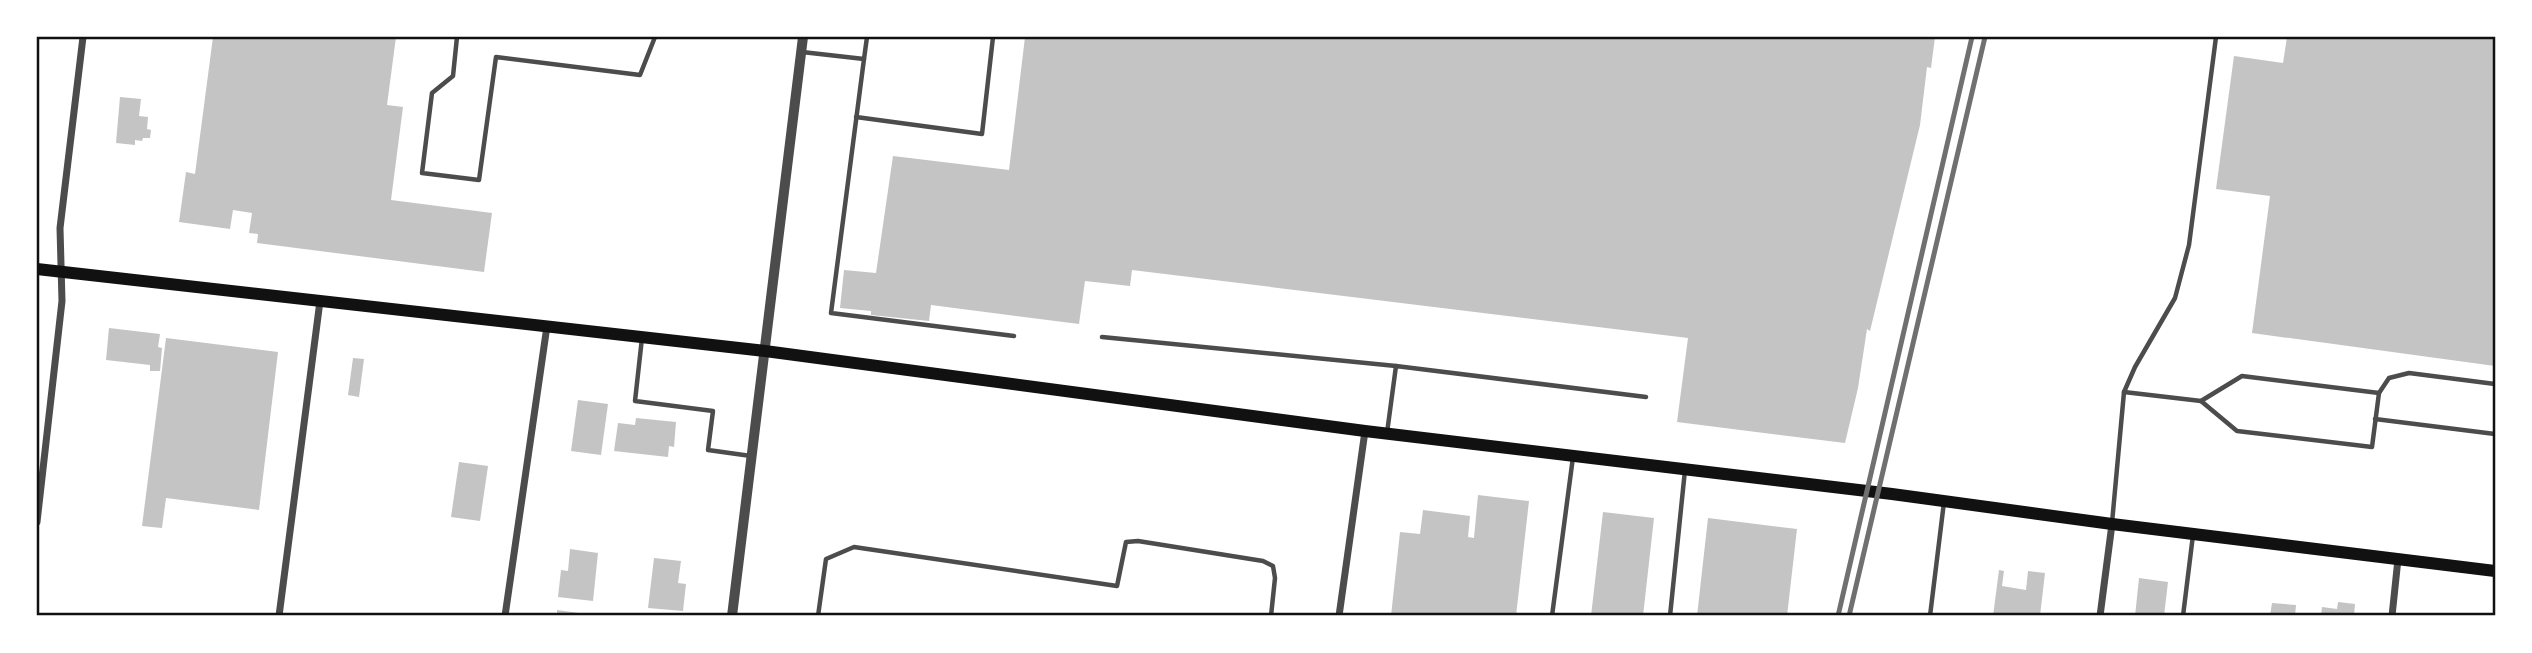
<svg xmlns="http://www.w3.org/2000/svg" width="2532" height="653" font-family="'Archivo Narrow',sans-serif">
	<rect width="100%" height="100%" fill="#fff"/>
	<g fill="#c4c4c4">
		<path d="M213 37H396L387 105 403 107 391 200 492 213 484 272 257 243 258 234 249 233 252 213 233 210 230 229 179 222 186 172 195 174Z"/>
		<path d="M1025 37H1935L1931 68 1927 67 1920 125 1870 331 1867 329 1858 388 1845 443 1677 422 1688 338 1132 270 1130 286 1085 281 1079 324 931 305 929 321 871 315V311L840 308 844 270 876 273 893 156 1009 170Z"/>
		<path d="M2287 37H2495V366L2252 333 2270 196 2216 189 2234 56 2283 63Z"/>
		<path d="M120 97 141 99 139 116 148 117 147 129 151 130 150 138H143L142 141 135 140V145L116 143Z"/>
		<path d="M109 328 160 334 158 347 162 348 160 371H150V365L106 360Z"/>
		<path d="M166 338 278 352 259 510 166 498 162 528 142 526Z"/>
		<path d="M353 358 364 359 359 397 348 395Z"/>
		<path d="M578 400 608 404 601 455 571 451Z"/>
		<path d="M636 418 676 422 674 447 669 446 668 457 614 451 618 423 635 425Z"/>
		<path d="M459 462 488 466 480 521 451 517Z"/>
		<path d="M1478 495 1529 501 1516 616H1391L1400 532 1420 534 1423 510 1470 516 1468 537 1474 538Z"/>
		<path d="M1603 512 1654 518 1643 616H1591Z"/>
		<path d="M1708 518 1797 529 1787 616H1697Z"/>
		<path d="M570 549 598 553 593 601 558 597 561 570 568 571Z"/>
		<path d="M654 558 681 561 678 583 686 584 683 611 648 608Z"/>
		<path d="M1999 570 2004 571 2002 586 2026 590 2028 571 2045 573 2040 616H1993Z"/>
		<path d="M2139 578 2168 582 2164 616H2135Z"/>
		<path d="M2338 602 2355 604 2354 616H2321L2322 607 2337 609Z"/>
		<path d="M2272 603 2296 605 2295 616H2270Z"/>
		<path d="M557 610 593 615V616H557Z"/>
	</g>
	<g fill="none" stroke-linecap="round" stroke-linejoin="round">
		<g stroke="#4c4c4c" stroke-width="4.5">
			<path d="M457 37 453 76 432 93 422 173 479 180 496 57 640 75 655 37"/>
			<path d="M802 52 864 59 831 313 1014 336"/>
			<path d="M864 59 867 37"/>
			<path d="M856 117 982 134 993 37"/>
			<path d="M1102 337 1396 366"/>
			<path d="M642 338 635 401 713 411 708 450 751 456"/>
			<path d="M2124 392 2201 401 2237 431 2372 447 2379 393 2389 378 2409 373 2495 384"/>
			<path d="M2201 401 2242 376 2379 393"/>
			<path d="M2375 419 2495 434"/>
			<path d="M1387 433 1396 366 1646 397"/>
			<path d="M2112 523 2124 392 2135 367 2175 298 2189 245 2216 37"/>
			<path d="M818 616 826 559 854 547 1117 586 1126 542 1138 541 1263 561 1273 566 1275 578 1271 616"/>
			<path d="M1552 616 1573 457"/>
			<path d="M1670 616 1685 470"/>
			<path d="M1930 616 1944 502"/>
			<path d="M2183 616 2193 535"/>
		</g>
		<g stroke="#4c4c4c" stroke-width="7">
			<path d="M37 522 62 301 60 228 83 37"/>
			<path d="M279 616 320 301"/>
			<path d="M505 616 547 326"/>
			<path d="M1339 616 1365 431"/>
			<path d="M2100 616 2112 524"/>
			<path d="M2392 616 2398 559"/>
		</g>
		<path stroke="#4c4c4c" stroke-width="10" d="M732 616 803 37"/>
		<path stroke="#111" stroke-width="12" d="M37 269 765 351 1365 431 1892 494 2112 524 2495 571"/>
		<g stroke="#707070" stroke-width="5">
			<path d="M1838 616 1972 37"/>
			<path d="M1849 616 1985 37"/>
		</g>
	</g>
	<rect width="2532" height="653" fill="none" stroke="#ffffff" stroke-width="77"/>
	<rect x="38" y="38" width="2456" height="576" fill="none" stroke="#111" stroke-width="2.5"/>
</svg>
